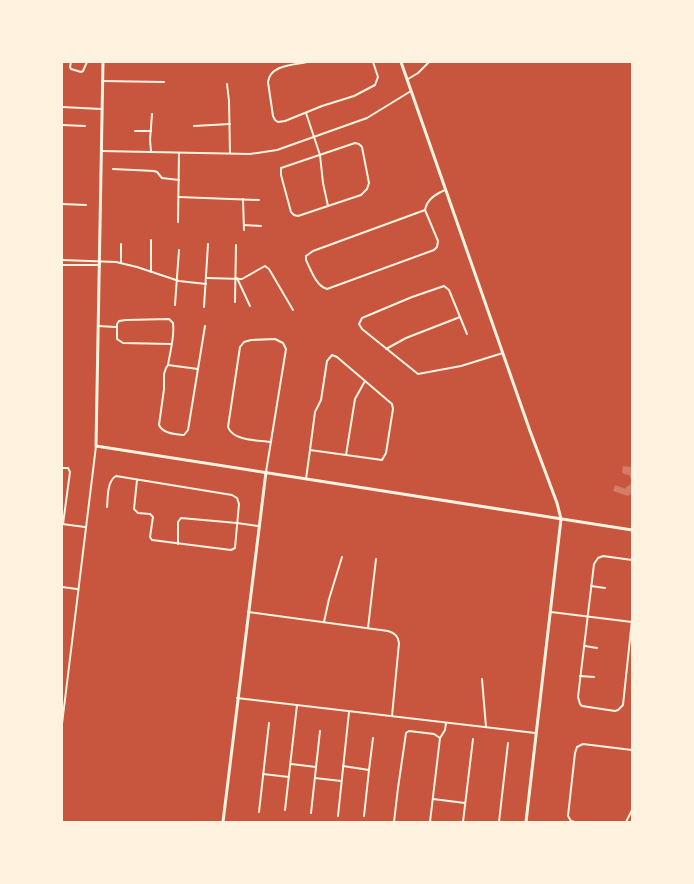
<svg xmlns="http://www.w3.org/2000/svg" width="694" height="884" font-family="'Work Sans',sans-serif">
	<rect width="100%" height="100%" fill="#c8553d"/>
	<g fill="#d67c66">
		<path d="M623 466 631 467 632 466V480L629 475 624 474 622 472Z"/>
		<path d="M632 483V493L628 496 613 491 615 485 626 489 625 488Z"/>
	</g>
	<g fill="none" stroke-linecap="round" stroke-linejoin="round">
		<g stroke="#fff3e0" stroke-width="2">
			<path d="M71 62 70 67 71 69 81 72 83 71 87 62"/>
			<path d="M307 62C293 65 270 65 268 82L273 116 275 120 278 122 285 121 322 106 354 96 375 85 378 77 373 62"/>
			<path d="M408 79 418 73 429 62"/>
			<path d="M102 81 164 82"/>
			<path d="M227 84 229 101 230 153"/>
			<path d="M62 107 101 109"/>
			<path d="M306 113 320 155 323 183 328 206"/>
			<path d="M62 125 85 126"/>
			<path d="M194 126 230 124"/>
			<path d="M135 131H151"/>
			<path d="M355 143 359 144 362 147 369 183 367 189 361 195 298 216 294 215 291 212 281 175V168Z"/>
			<path d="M101 151 250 154 277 150 367 118 411 91"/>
			<path d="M151 151 150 140 152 114"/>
			<path d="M113 169 154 171 157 172 162 178 179 180"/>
			<path d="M179 197 259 200"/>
			<path d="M243 199 244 230"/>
			<path d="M62 204 86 205"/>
			<path d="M425 210 438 241 437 247 434 250 327 289C316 286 311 270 306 260V256L313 251Z"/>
			<path d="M425 210C427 199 436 194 445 190"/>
			<path d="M178 222 179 153"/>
			<path d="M244 225 261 226"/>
			<path d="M151 240V272"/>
			<path d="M121 244V263"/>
			<path d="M62 260 116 262 137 267 179 281 206 284"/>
			<path d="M62 265H98L100 264"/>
			<path d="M207 278 242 279 265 266 269 269 293 310"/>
			<path d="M237 278 250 306"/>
			<path d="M235 302 236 245"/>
			<path d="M175 305 179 250"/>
			<path d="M204 307 208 244"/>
			<path d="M98 326 116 327"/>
			<path d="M467 334 449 290 444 286 412 297 362 318 359 324 362 329 418 374 461 366 503 353"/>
			<path d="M171 344 123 343 117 339V324L119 321 126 320 169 319 173 323C175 336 170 352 168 365L166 368 164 374V389L159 425C163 434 176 434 184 435L188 430 205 326"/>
			<path d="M386 349 406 338 460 317"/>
			<path d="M332 355 337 357 392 404 393 409 386 453 382 460 310 450 315 412 321 400 327 361Z"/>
			<path d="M168 365 198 369"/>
			<path d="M346 455 355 399 365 381"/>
			<path d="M62 468H68L70 472 63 524"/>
			<path d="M266 472 286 349 283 343 275 339 251 340 244 342 240 347 228 427C233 441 257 440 270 442"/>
			<path d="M306 479 310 450"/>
			<path d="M107 507C108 497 107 481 116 476L232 495 237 498 239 504 235 548 231 550 152 540 150 537 153 517 150 514 138 513 134 509 137 480"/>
			<path d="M62 524 85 527"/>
			<path d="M178 544V522L181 518 237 523 258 526"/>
			<path d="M632 560 603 556 598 558 594 564 578 697 580 704 582 706 615 711 618 710 623 705 632 620"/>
			<path d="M591 586 605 588"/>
			<path d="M62 587 77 589"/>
			<path d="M248 612 388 631C395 633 398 636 399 643L392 716"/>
			<path d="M551 612 632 622"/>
			<path d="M324 622 329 599 342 557"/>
			<path d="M368 628 376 559"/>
			<path d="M585 646 597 648"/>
			<path d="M580 676 594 677"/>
			<path d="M482 679 486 727"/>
			<path d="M237 698 535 733"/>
			<path d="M62 724 96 446"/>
			<path d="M291 764 316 767"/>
			<path d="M343 766 369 770 373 738"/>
			<path d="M263 774 289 777"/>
			<path d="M315 778 341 781"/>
			<path d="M433 799 465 803"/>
			<path d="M285 810 297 705"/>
			<path d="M259 812 269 723"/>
			<path d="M311 813 320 731"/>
			<path d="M338 816 349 712"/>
			<path d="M364 816 369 770"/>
			<path d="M394 822 398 788 406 733 409 731 434 734 440 738"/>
			<path d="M430 822 440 738 445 730 446 723"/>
			<path d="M463 822 473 739"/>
			<path d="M499 822 508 743"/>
			<path d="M575 822 571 821 568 816 575 753 577 747 583 744 632 750"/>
			<path d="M626 822 632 810"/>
		</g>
		<g stroke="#fff3e0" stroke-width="3">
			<path d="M103 62 96 446 632 530"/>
			<path d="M223 822 266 472"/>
		</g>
		<path stroke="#fff3e0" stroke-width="3" d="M401 62 530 431 557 503 561 519 526 822"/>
	</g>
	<rect width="694" height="884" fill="none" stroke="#fff3e0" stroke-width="126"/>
</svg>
